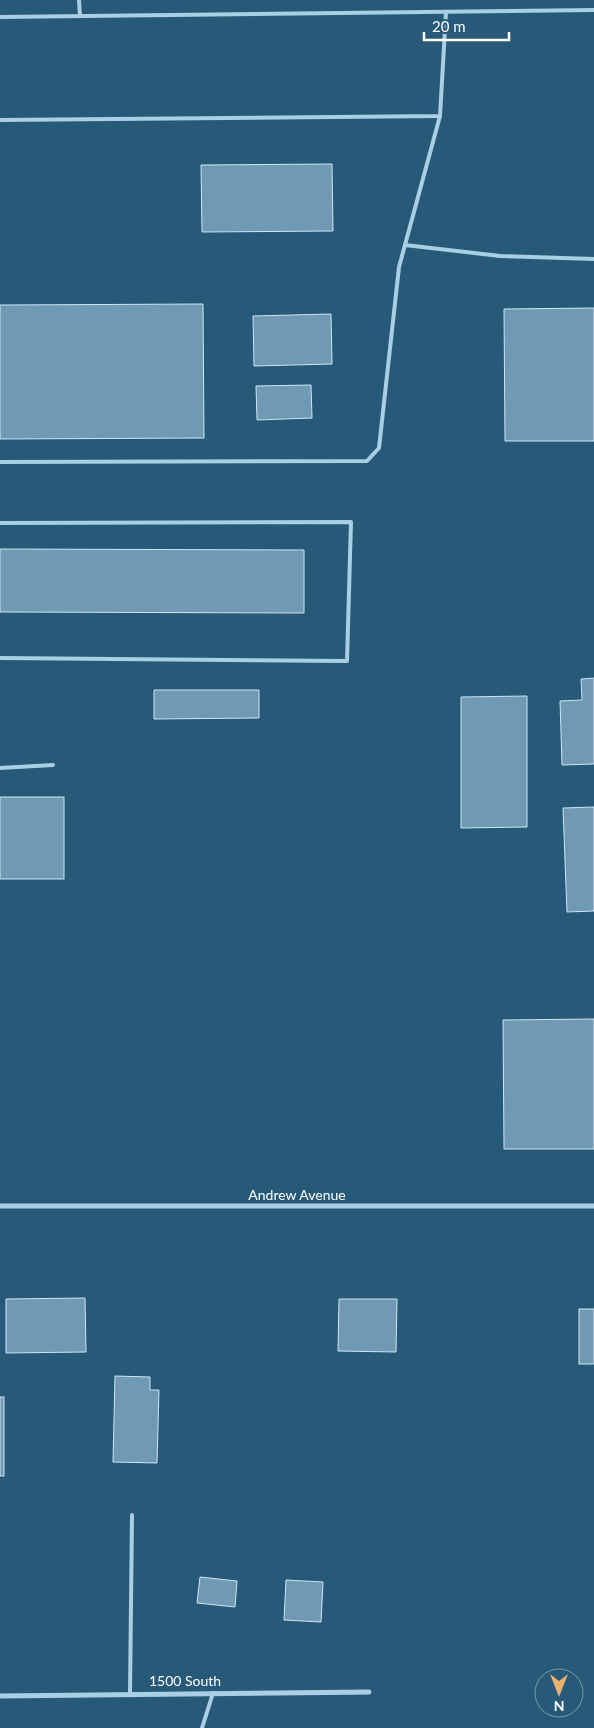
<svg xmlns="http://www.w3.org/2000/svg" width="594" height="1728" font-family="Lato,sans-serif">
	<rect width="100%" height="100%" fill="#275a79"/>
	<g fill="#709ab3" stroke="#cde5f3">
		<path d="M332 164 333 231 202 232 201 165Z"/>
		<path d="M203 304 204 438 0 439V305Z"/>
		<path d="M594 308V441H505L504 309Z"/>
		<path d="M331 314 332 364 254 366 253 316Z"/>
		<path d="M311 385 312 418 257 420 256 386Z"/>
		<path d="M0 549 304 550V613L0 612Z"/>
		<path d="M594 678V764L562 765 560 701 582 700 581 679Z"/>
		<path d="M154 690H259V718L154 719Z"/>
		<path d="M527 696V827L461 828V697Z"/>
		<rect x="0" y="797" width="64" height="82"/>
		<path d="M594 807V911L567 912 563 808Z"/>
		<path d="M594 1019V1149H504L503 1020Z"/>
		<path d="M85 1298 86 1352 6 1353V1299Z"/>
		<path d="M339 1299H397L396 1352 338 1351Z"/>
		<rect x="579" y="1309" width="15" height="55"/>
		<path d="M115 1376 150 1377V1390H159L157 1463 113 1462Z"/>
		<rect x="0" y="1397" width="4" height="79"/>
		<path d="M200 1577 237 1581 235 1607 197 1603Z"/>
		<path d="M286 1580 323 1582 321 1622 284 1620Z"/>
	</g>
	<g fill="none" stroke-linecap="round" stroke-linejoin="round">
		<g stroke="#aacee3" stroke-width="4">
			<path d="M79 0 80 16"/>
			<path d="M0 17 594 10"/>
			<path d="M0 120 440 116 446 12"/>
			<path d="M405 245 500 256 594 259"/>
			<path d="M0 462 367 461 379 448 399 267 440 116"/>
			<path d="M0 523 351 522 347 661 0 658"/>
			<path d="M0 768 53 765"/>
			<path d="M130 1693 132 1515"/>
			<path d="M202 1728 213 1693"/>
		</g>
		<g stroke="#aacee3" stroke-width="5">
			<path d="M0 1206H594"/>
			<path d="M0 1696 369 1692"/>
		</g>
	</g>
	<g text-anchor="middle" stroke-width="4" stroke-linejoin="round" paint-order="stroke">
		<g font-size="14" fill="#fff" stroke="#275a79">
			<text x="297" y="1200">Andrew Avenue</text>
			<text x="185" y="1686">1500 South</text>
		</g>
	</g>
	<g transform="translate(559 1693) rotate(180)"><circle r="24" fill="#275a79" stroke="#7d9caf"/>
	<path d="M0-4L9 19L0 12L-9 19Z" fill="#ebb171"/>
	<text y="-8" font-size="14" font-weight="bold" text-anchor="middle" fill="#ffffff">N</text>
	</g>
	<path d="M424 32v8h85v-8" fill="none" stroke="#ffffff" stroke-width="2.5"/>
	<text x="432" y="32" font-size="15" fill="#ffffff" stroke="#275a79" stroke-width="4" paint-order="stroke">20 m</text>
</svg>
